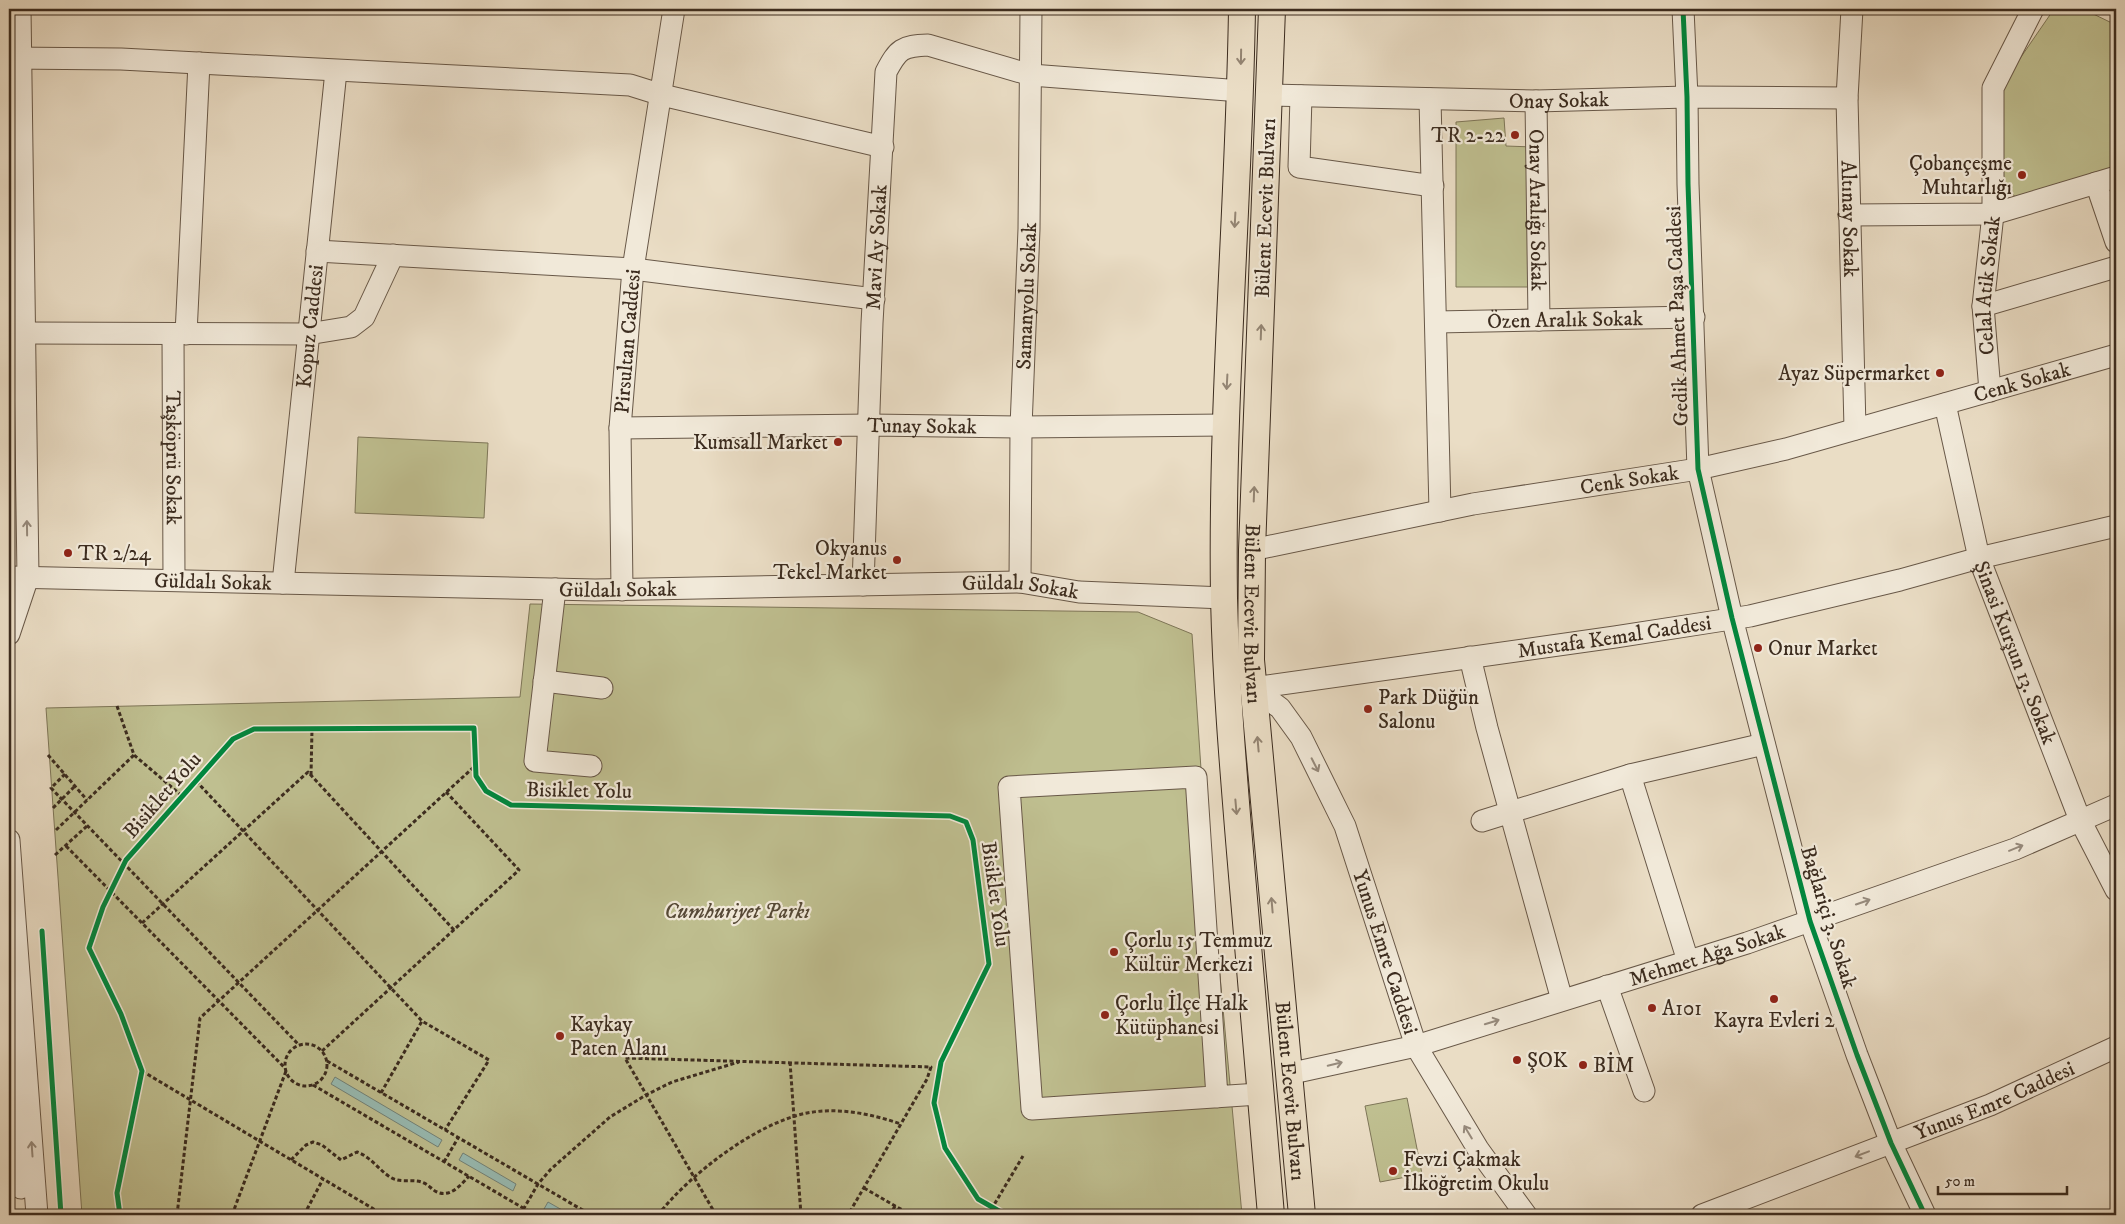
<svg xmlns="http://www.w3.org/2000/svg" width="2125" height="1224" font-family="'IM FELL DW Pica',serif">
	<rect width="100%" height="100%" fill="#eaddc5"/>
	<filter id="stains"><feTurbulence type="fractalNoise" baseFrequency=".004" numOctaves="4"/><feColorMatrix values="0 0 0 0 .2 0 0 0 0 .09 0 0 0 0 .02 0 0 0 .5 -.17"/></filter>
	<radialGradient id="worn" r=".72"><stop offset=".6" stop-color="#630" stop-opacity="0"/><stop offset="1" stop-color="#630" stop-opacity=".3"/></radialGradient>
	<g fill="#bfbf90" stroke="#7e7658">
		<path d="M2054 9H2083L2116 25V168L2016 197 2004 188 1999 89Z"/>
		<path d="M1504 118 1506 146 1533 147 1535 287H1456V122Z"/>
		<path d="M358 437 488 443 484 518 355 513Z"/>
		<path d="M530 604 1138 612 1192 634 1201 769 1242 1215H82L46 708 520 697Z"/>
		<path d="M1407 1098 1422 1174 1380 1182 1365 1106Z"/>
	</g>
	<g fill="#98bcb4" stroke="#738278">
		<path d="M335 1077 442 1140 438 1147 331 1084Z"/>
		<path d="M463 1153 516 1184 513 1191 459 1160Z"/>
		<path d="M548 1202 571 1215H555L544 1209Z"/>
	</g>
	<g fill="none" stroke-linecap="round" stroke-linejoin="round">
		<g stroke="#685848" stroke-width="23">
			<g id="minor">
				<path d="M1683 9 1687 97 1688 184 1698 469 1732 618 1810 921 1857 1055 1891 1143 1925 1215"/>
				<path id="s1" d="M1852 9 1847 98 1855 429"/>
				<path d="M9 58 121 59 630 85 662 95 883 147"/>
				<path id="s2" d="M1269 95 1536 101 1687 97 1847 98"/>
				<path d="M1301 96 1299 167 1433 186"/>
				<path d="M1430 99 1440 511"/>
				<path id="s3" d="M1536 101 1539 320"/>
				<path d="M2096 183 2116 242"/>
				<path d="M1849 215 1993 214 2116 177"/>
				<path d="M317 251 633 269 874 299"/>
				<path d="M1983 306 2116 267"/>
				<path id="s4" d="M1436 322 1694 317"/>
				<path d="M23 333 308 334 351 327 364 317 393 255"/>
				<path id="s5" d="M173 334 174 580"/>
				<path d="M186 334 199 63"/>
				<path id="s6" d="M1990 391 1983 306 1993 214V88L2033 9"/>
				<path id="s7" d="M1945 404 1979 558 2080 820 2116 890"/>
				<path id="s8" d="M620 428 870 425 1021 427 1225 425"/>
				<path id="s9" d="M1252 550 1473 504 1698 469 1786 449 2116 355"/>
				<path id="s10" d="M9 577 595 590 1020 582 1079 592 1224 598"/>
				<path id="s11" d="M1020 582 1021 427 1029 229 1031 9"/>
				<path id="s12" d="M283 583 336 71"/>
				<path id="s13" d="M863 585 872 323 886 72C898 49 902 46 928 45L1031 75 1241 91"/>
				<path d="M555 589 535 761 591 766"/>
				<path id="s14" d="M622 590 620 428 633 269 674 9"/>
				<path d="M9 634 28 577 20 9"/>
				<path d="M1470 657 1487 728 1562 1000"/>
				<path d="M544 681 602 688"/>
				<path id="s15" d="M1253 688 1615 637 1750 616 1900 580 1979 558 2116 526"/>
				<path id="s16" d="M1253 688 1280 708 1301 737 1345 826 1416 1046 1478 1149 1526 1215"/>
				<path d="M1630 775 1688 961"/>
				<path d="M1482 821 1630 775 1764 744"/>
				<path d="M9 840 37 1215"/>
				<path d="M1607 986 1644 1091"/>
				<path d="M9 1069 21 1188"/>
				<path id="s17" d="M1288 1074 1416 1046 1747 943 2015 849 2116 805"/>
				<path d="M1217 1097 1196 777 1009 787 1032 1109 1259 1094"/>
				<path id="s18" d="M1702 1215 1990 1105 2116 1047"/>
			</g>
		</g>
		<g stroke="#3c2c1f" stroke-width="28">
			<g id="major">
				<path d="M1242 9C1239 205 1221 401 1224 598 1226 683 1233 767 1240 852 1250 973 1260 1094 1271 1215"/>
				<path id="s19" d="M1272 9 1252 550 1251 660 1302 1215"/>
			</g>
		</g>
		<g stroke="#3c2c1f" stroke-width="3" stroke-dasharray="4 2.5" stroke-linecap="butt">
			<path d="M117 706 134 755 182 796"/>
			<path d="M48 755 87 800"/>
			<path d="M65 774 51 788 299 1045"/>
			<path d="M311 775 312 729"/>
			<path d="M196 781 422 1021 489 1060 445 1130"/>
			<path d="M53 808 75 786"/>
			<path d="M56 830 134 755"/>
			<path d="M66 846 285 1068"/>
			<path d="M55 855 87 826"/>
			<path d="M142 923 308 772 454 930"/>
			<circle cx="306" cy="1065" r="21"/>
			<path d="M322 1051 519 870 446 792"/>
			<path d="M327 1061 591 1215"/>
			<path d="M790 1062 801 1215"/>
			<path d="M142 1071 382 1214 381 1215"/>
			<path d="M313 1085 535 1215"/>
			<path d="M381 1093 422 1021"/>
			<path d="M291 1160 306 1145 313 1142 322 1145 341 1160 357 1152C371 1157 378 1169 390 1177 401 1184 414 1178 424 1183 429 1185 432 1190 437 1192 450 1198 461 1185 469 1176"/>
			<path d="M444 1162 458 1138"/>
			<path d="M864 1188 911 1215"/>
			<path d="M177 1215 200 1018 476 765"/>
			<path d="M232 1215 286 1071"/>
			<path d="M304 1215 323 1179"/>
			<path d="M520 1215 538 1184 551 1169 610 1117 646 1095 672 1082 739 1062"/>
			<path d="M658 1215C689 1175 756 1123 807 1113 838 1107 872 1114 901 1124"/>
			<path d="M716 1215 625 1058 931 1067 927 1079 848 1215"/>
			<path d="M890 1215 895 1206"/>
			<path d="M988 1215 1023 1156"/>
		</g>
		<use href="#minor" stroke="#f1e9d9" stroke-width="21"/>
		<use href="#major" stroke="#eaddc5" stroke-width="26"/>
		<g stroke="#f1e9d9" stroke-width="8">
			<g id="cycleway">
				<path d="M1683 9 1687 97 1688 184 1698 469 1732 618 1810 921 1857 1055 1891 1143 1925 1215"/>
				<path d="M42 931 61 1215"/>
				<path d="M120 1215 117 1193 142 1071 121 1014 89 948 103 907 126 860 233 739 254 729 474 728 476 776 486 791 511 805 950 816 966 822 973 840 989 964 941 1062 934 1103 945 1148 978 1199 1006 1215"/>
			</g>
		</g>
		<use href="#cycleway" stroke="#00873e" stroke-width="5"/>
	</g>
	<defs><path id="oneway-shaft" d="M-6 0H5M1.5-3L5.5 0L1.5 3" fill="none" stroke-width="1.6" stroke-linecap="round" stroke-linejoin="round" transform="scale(1.25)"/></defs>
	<g stroke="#938472">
		<use href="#oneway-shaft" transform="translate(1241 57) rotate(91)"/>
		<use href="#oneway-shaft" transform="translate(1235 220) rotate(93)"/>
		<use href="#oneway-shaft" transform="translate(1261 332) rotate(-88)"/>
		<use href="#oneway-shaft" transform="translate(1227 382) rotate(93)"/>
		<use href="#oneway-shaft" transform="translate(1254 494) rotate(-88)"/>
		<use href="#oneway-shaft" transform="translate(1258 744) rotate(-95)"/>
		<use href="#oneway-shaft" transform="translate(1236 807) rotate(85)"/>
		<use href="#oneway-shaft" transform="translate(1272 905) rotate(-95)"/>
	</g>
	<g stroke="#968a7c">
		<use href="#oneway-shaft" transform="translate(27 528) rotate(-91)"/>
		<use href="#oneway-shaft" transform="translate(1315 765) rotate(63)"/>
		<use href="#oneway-shaft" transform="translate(2016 848) rotate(-22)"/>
		<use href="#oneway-shaft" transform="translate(1863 902) rotate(-19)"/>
		<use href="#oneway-shaft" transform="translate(1492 1022) rotate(-17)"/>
		<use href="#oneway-shaft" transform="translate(1335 1064) rotate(-13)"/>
		<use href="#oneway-shaft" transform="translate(1468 1132) rotate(-121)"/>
		<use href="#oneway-shaft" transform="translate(32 1149) rotate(-94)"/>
		<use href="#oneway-shaft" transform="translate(1862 1154) rotate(159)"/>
	</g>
	<g fill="#8f2418" stroke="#f1e9d9" stroke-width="2">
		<circle cx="1515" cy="135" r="5"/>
		<circle cx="2022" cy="175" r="5"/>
		<circle cx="1940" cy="373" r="5"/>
		<circle cx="838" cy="442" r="5"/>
		<circle cx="68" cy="553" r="5"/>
		<circle cx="897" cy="560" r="5"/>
		<circle cx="1758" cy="648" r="5"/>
		<circle cx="1368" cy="709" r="5"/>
		<circle cx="1114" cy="952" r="5"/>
		<circle cx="1774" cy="999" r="5"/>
		<circle cx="1652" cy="1008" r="5"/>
		<circle cx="1105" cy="1015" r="5"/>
		<circle cx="560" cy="1036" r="5"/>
		<circle cx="1517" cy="1060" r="5"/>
		<circle cx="1583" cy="1065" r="5"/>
		<circle cx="1393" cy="1171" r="5"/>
	</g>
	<g text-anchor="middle" stroke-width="4.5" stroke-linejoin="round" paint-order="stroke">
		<g font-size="21" fill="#3c2c1f" stroke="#f1e9d9">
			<text dy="7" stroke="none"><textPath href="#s2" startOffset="290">Onay Sokak</textPath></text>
			<text transform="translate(1265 208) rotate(-88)" y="7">Bülent Ecevit Bulvarı</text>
			<text dy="7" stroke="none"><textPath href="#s3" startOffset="109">Onay Aralığı Sokak</textPath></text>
			<text dy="7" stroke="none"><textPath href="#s1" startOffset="210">Altınay Sokak</textPath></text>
			<text dy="7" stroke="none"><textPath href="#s13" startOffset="338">Mavi Ay Sokak</textPath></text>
			<text dy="7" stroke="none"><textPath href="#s6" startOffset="106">Celal Atik Sokak</textPath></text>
			<text dy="7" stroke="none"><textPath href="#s11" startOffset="286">Samanyolu Sokak</textPath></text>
			<text transform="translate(1677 316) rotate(-92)" y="7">Gedik Ahmet Paşa Caddesi</text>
			<text dy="7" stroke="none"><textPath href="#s4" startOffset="129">Özen Aralık Sokak</textPath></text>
			<text dy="7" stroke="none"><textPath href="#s12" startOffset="258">Kopuz Caddesi</textPath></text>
			<text dy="7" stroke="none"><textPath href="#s14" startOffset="249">Pirsultan Caddesi</textPath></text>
			<text dy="7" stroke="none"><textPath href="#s9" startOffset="789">Cenk Sokak</textPath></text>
			<text dy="7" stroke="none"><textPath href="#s8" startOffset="302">Tunay Sokak</textPath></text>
			<text dy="7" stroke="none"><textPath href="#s5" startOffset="124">Taşköprü Sokak</textPath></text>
			<text dy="7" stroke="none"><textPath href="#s9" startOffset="384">Cenk Sokak</textPath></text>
			<text dy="7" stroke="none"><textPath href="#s10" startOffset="204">Güldalı Sokak</textPath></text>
			<text dy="7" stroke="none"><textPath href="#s10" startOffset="1012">Güldalı Sokak</textPath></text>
			<text dy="7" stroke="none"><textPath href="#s10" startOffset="609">Güldalı Sokak</textPath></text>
			<text dy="7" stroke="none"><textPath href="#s19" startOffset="605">Bülent Ecevit Bulvarı</textPath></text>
			<text dy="7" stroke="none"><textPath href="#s15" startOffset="365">Mustafa Kemal Caddesi</textPath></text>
			<text dy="7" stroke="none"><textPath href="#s7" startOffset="259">Şinasi Kurşun 13. Sokak</textPath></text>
			<text transform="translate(579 790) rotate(1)" y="7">Bisiklet Yolu</text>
			<text transform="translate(162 795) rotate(-49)" y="7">Bisiklet Yolu</text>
			<text transform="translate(996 894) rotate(82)" y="7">Bisiklet Yolu</text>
			<text transform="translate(1829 917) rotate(73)" y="7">Bağlariçi 3. Sokak</text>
			<text dy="7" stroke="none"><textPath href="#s16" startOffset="301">Yunus Emre Caddesi</textPath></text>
			<text dy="7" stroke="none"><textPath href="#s17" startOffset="436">Mehmet Ağa Sokak</textPath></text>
			<text dy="7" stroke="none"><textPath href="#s19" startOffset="1084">Bülent Ecevit Bulvarı</textPath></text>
			<text dy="7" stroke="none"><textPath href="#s18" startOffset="314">Yunus Emre Caddesi</textPath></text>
		</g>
		<g font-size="21" fill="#3c2c1f" stroke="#f1e9d9" text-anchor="start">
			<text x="1505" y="142" text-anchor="end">TR 2-22</text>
			<text x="2012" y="170" text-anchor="end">Çobançeşme<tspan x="2012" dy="24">Muhtarlığı</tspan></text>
			<text x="1930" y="380" text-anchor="end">Ayaz Süpermarket</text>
			<text x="828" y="449" text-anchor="end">Kumsall Market</text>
			<text x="887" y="555" text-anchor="end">Okyanus<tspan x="887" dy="24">Tekel Market</tspan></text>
			<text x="78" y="560">TR 2/24</text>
			<text x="1768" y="655">Onur Market</text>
			<text x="1378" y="704">Park Düğün<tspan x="1378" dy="24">Salonu</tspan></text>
			<text x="1124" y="947">Çorlu 15 Temmuz<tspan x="1124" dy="24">Kültür Merkezi</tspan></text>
			<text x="1115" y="1010">Çorlu İlçe Halk<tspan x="1115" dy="24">Kütüphanesi</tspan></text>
			<text x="1662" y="1015">A101</text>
			<text x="1774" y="1027" text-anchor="middle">Kayra Evleri 2</text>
			<text x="570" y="1031">Kaykay<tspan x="570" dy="24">Paten Alanı</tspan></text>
			<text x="1527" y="1067">ŞOK</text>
			<text x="1593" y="1072">BİM</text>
			<text x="1403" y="1166">Fevzi Çakmak<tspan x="1403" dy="24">İlköğretim Okulu</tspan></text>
		</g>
		<g font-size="21" font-style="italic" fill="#564936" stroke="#f1e9d9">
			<text x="737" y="918">Cumhuriyet Parkı</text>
		</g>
	</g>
	<rect width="2125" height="1224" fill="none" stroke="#eaddc5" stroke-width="30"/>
	<rect x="10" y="10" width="2105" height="1204" fill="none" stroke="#3c2c1f" stroke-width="2.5"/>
	<rect x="15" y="15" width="2095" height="1194" fill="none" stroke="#3c2c1f"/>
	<path d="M1938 1186v8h129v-8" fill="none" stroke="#3c2c1f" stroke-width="2.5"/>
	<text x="1945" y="1186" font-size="15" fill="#3c2c1f" stroke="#f1e9d9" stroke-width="4" paint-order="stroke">50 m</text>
	<rect width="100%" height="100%" filter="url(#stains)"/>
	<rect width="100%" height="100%" fill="url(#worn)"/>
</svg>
